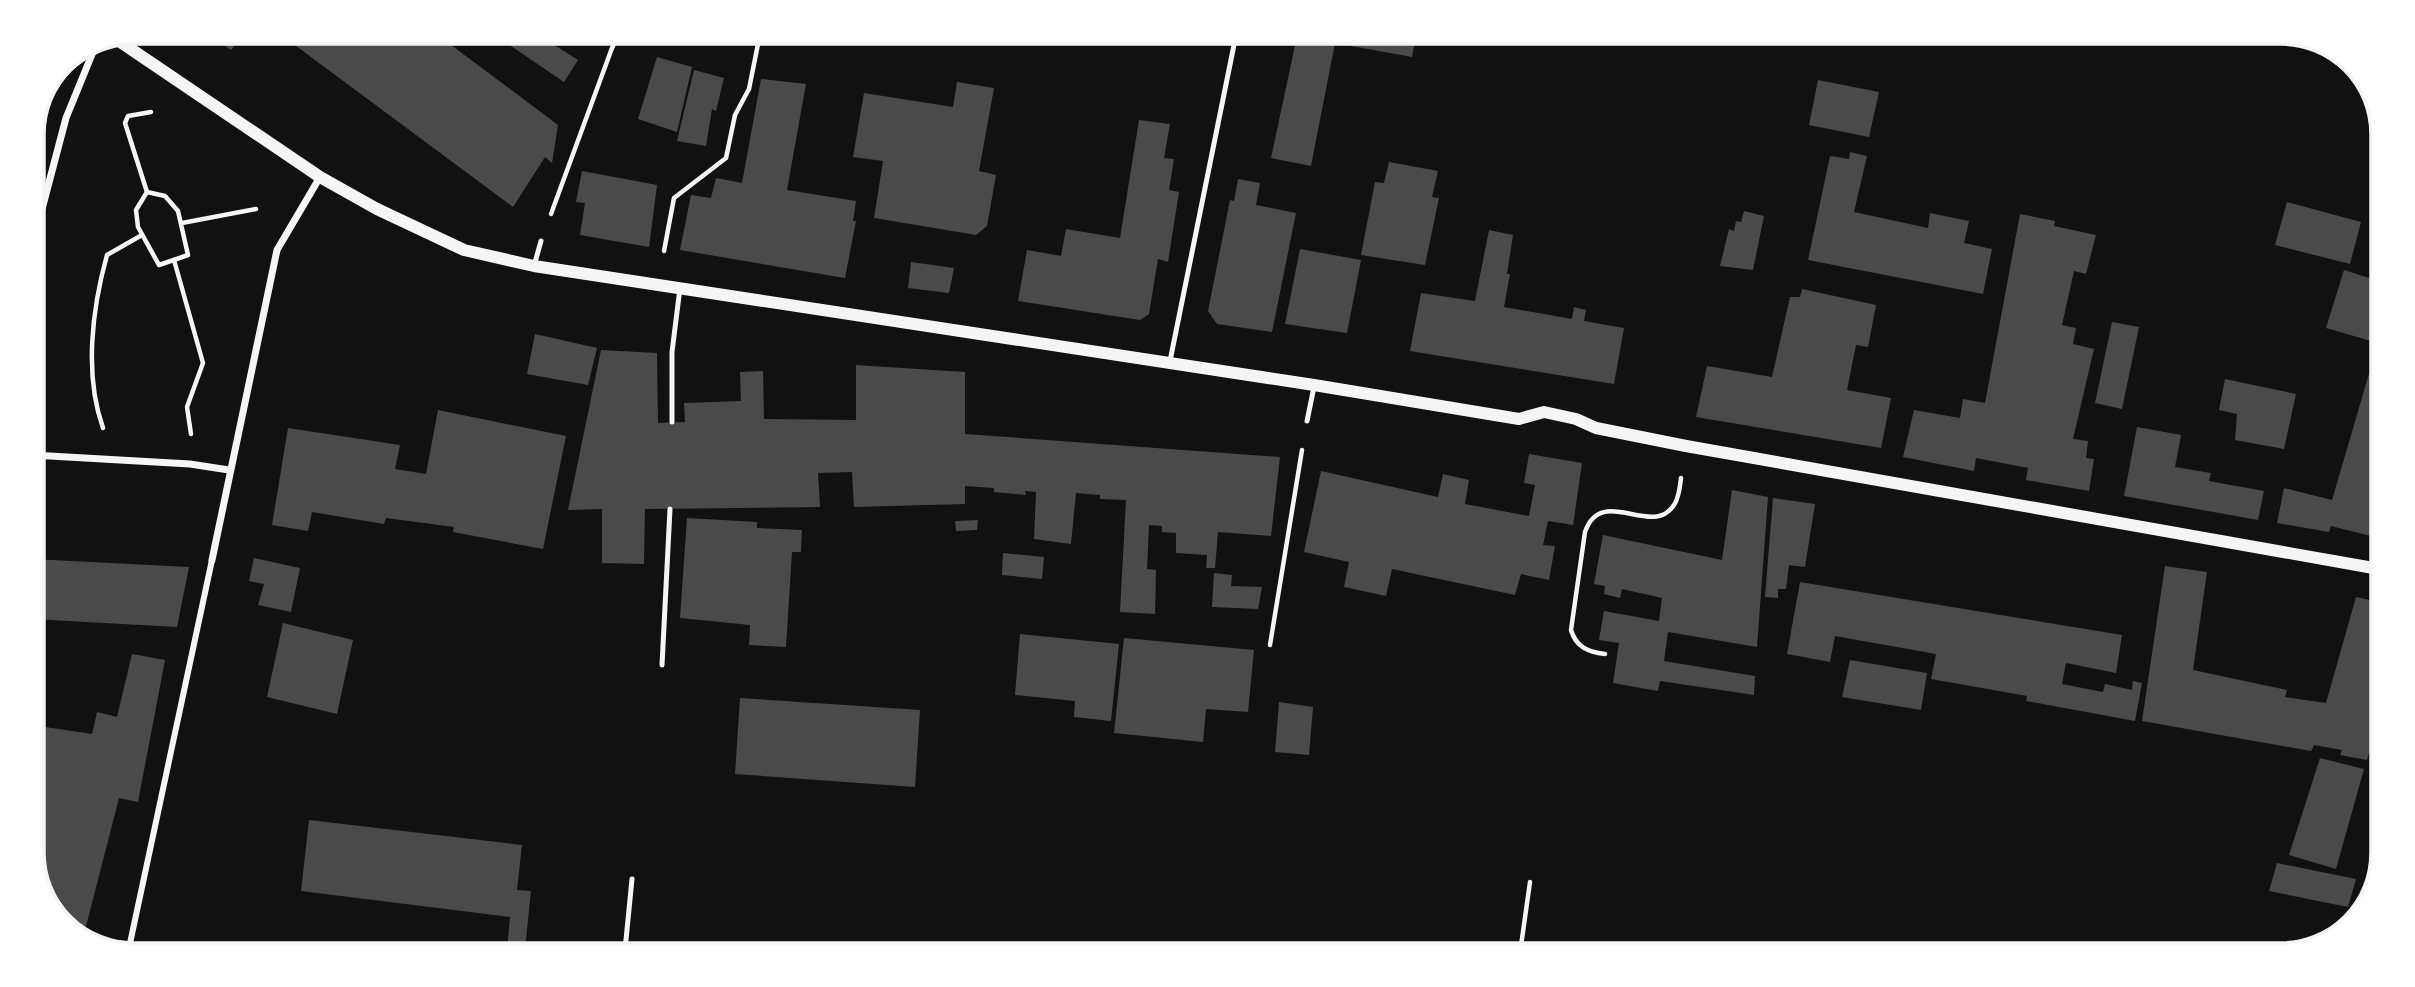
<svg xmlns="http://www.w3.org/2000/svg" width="2415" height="987" font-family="'Sofia Sans Condensed',sans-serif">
	<rect width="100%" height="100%" fill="#111"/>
	<g fill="#4a4a4a">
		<path d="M207 32H246L231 50Z"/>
		<path d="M288 32 435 33 558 125 552 163 545 157 513 207 284 37Z"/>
		<path d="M492 33H535L578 60 564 82Z"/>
		<path d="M1297 36H1416L1412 57 1335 43 1311 166 1271 158Z"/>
		<path d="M657 57 692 67 677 132 638 119Z"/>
		<path d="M694 70 724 78 716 111 712 109 706 146 677 141Z"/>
		<path d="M761 79 806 84 787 190 856 201 853 221H856L845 278 680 250 691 195 711 198 716 178 742 183Z"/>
		<path d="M1818 80 1879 92 1869 137 1809 125Z"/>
		<path d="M957 82 994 88 979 171 996 175 987 226 976 235 874 218 883 161 853 157 864 93 953 107Z"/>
		<path d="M1139 120 1170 124 1164 158 1174 159 1169 190 1179 192 1168 262 1158 259 1149 314 1140 320 1018 301 1027 250 1061 256 1066 229 1120 238Z"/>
		<path d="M1850 152 1867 156 1854 212 1928 228 1930 213 1969 221 1964 243 1992 249 1983 294 1808 260 1830 156 1849 159Z"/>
		<path d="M1389 162 1438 171 1432 197 1439 198 1425 265 1361 255 1375 182 1384 183Z"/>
		<path d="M582 171 657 185 649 247 580 235 585 203 576 202Z"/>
		<path d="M1238 179 1260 183 1256 205 1296 213 1272 332 1217 324 1208 311 1230 200 1234 201Z"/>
		<path d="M2287 202 2361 222 2350 264 2275 245Z"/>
		<path d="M1744 211 1764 216 1753 270 1720 266 1729 229 1734 231 1736 221 1741 222Z"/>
		<path d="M2020 214 2055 221 2054 226 2096 235 2086 274 2074 271 2062 325 2076 328 2073 344 2094 349 2073 439 2088 441 2086 458 2094 459 2089 491 2026 480 2028 468 1976 458 1974 471 1903 457 1914 410 1960 418 1963 399 1985 403Z"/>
		<path d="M1489 230 1513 235 1507 274H1510L1504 307 1572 319 1574 307 1586 310 1584 321 1624 328 1614 384 1410 351 1421 293 1475 301Z"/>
		<path d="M1300 249 1361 260 1347 333 1285 324Z"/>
		<path d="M911 262 954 268 949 293 908 288Z"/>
		<path d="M2344 270 2382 282 2379 296 2382 297 2379 538 2331 526 2329 532 2277 523 2284 488 2332 500 2378 343 2326 328Z"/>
		<path d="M1802 289 1876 305 1868 347 1856 345 1847 390 1891 398 1881 448 1696 417 1707 366 1772 377 1790 297H1800Z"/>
		<path d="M2112 322 2139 327 2122 409 2095 403Z"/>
		<path d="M535 334 597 348 588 385 527 374Z"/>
		<path d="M601 350 657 353 658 423 685 422 684 403 741 401 740 372 763 371 764 419 856 420V365L965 372V434L1280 457 1271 536 1218 532 1215 568H1206L1207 555 1176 553V533L1162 532V526L1149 525 1147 569 1156 570 1155 614 1120 612 1126 500 1100 499V495L1076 493 1071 544 1034 539 1036 492 1025 491 1026 495 994 492V488L965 486V504L854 507 852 472 818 473 820 507 645 509 644 564 602 563V509L568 510Z"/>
		<path d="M2225 379 2296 394 2284 449 2235 440 2237 414 2219 410Z"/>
		<path d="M438 410 566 436 543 549 453 532 454 527 386 518 384 524 312 512 308 531 272 525 288 428 400 445 395 469 426 474Z"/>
		<path d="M2137 427 2181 435 2175 467 2211 473 2209 481 2264 491 2258 520 2124 496Z"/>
		<path d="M1529 454 1582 463 1573 525 1548 521 1543 545 1555 546 1549 580 1521 574 1515 595 1392 569 1386 596 1344 587 1349 562 1304 552 1321 471 1438 497 1443 474 1469 480 1465 504 1529 516 1535 485 1524 483Z"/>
		<path d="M1732 490 1768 497 1757 647 1668 632 1664 661 1755 676 1754 695 1660 681 1658 691 1613 683 1619 643 1599 640 1604 611 1659 621 1662 598 1622 589 1620 598 1604 594 1605 586 1594 584 1603 535 1722 560Z"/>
		<path d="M1773 498 1815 504 1805 567 1789 565 1786 589H1778V598L1765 597Z"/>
		<path d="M687 518 757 522V528L802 530 801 552H792L786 647 749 645 750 625 680 618Z"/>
		<path d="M978 520 977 530 956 531 955 521Z"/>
		<path d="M1003 553 1044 557 1042 579 1002 575Z"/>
		<path d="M254 558 300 568 291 612 258 605 264 584 249 581Z"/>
		<path d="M32 559 189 567 177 627 32 619Z"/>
		<path d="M2165 566 2207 572 2193 670 2287 690 2285 697 2326 703 2356 597 2379 602 2378 721 2367 760 2340 755 2342 750 2314 745 2311 751 2142 721Z"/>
		<path d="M1214 573 1232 575 1231 586 1262 587 1258 609 1212 607Z"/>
		<path d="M1800 582 2122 635 2116 673 2066 663 2062 684 2103 692 2105 684 2132 690 2133 681 2142 683 2135 721 2026 701 2027 696 1931 679 1936 654 1835 636 1830 662 1787 654Z"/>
		<path d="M283 623 353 640 337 714 267 697Z"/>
		<path d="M1020 634 1119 644 1111 721 1074 717 1075 701 1015 695Z"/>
		<path d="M1124 638 1254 650 1248 712 1206 709 1203 742 1114 733Z"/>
		<path d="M132 654 165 660 138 802 119 798 83 938 52 915 32 860V725L92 734 97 712 117 717Z"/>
		<path d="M1850 660 1927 673 1921 710 1842 697Z"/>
		<path d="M740 698 920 710 915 787 735 774Z"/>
		<path d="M1279 702 1313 707 1309 755 1275 752Z"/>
		<path d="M2320 758 2364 769 2336 869 2289 855Z"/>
		<path d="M309 820 522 845 517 890 531 891 525 949H507L510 917 301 891Z"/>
		<path d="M2277 863 2356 879 2348 907 2269 891Z"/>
	</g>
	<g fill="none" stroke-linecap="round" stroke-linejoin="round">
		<g stroke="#f5f5f5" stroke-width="4.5">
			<path d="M147 192 165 196 178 211 188 255 159 265 138 227 136 210Z"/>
			<path d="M147 192 125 123 128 116 151 112"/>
			<path d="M551 214 612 48 620 33"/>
			<path d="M182 223 256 209"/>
			<path d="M664 251 674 198 726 158 735 115 749 89 760 34"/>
			<path d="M174 260 203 363 187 407 191 434"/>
			<path d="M103 428C84 375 92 309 107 255L142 235"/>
			<path d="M34 487 40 521"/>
			<path d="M1270 645 1302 450"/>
			<path d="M1605 654C1588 652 1576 647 1571 630L1585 532C1602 484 1652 539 1674 505 1679 498 1680 487 1681 478"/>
			<path d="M1520 953 1530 882"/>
		</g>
		<g stroke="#f5f5f5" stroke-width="5">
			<path d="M534 266 541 241"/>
			<path d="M1170 361 1236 35"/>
			<path d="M1307 421 1314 387"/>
			<path d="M672 422V352L680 288"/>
			<path d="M662 665 670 509"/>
			<path d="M625 950 632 879"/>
		</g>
		<path stroke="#f5f5f5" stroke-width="6" d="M129 948 212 560"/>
		<g stroke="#f5f5f5" stroke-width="7">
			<path d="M32 247 66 118 95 47"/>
			<path d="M32 455 190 464 229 470"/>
			<path d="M212 560 277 250 320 177"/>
		</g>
		<path stroke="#f5f5f5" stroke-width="12" d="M116 39 320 177 377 209 464 250 534 266 1314 385 1519 419 1544 412 1576 419 1596 428 1686 446 2379 569"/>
	</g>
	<path d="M0 0H2415V987H0ZM134 44H2281A90 90 0 0 1 2371 134V853A90 90 0 0 1 2281 943H134A90 90 0 0 1 44 853V134A90 90 0 0 1 134 44Z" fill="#fff" fill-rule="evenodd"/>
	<path fill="none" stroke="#f5f5f5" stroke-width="3.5" d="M134 44H2281A90 90 0 0 1 2371 134V853A90 90 0 0 1 2281 943H134A90 90 0 0 1 44 853V134A90 90 0 0 1 134 44Z"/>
</svg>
